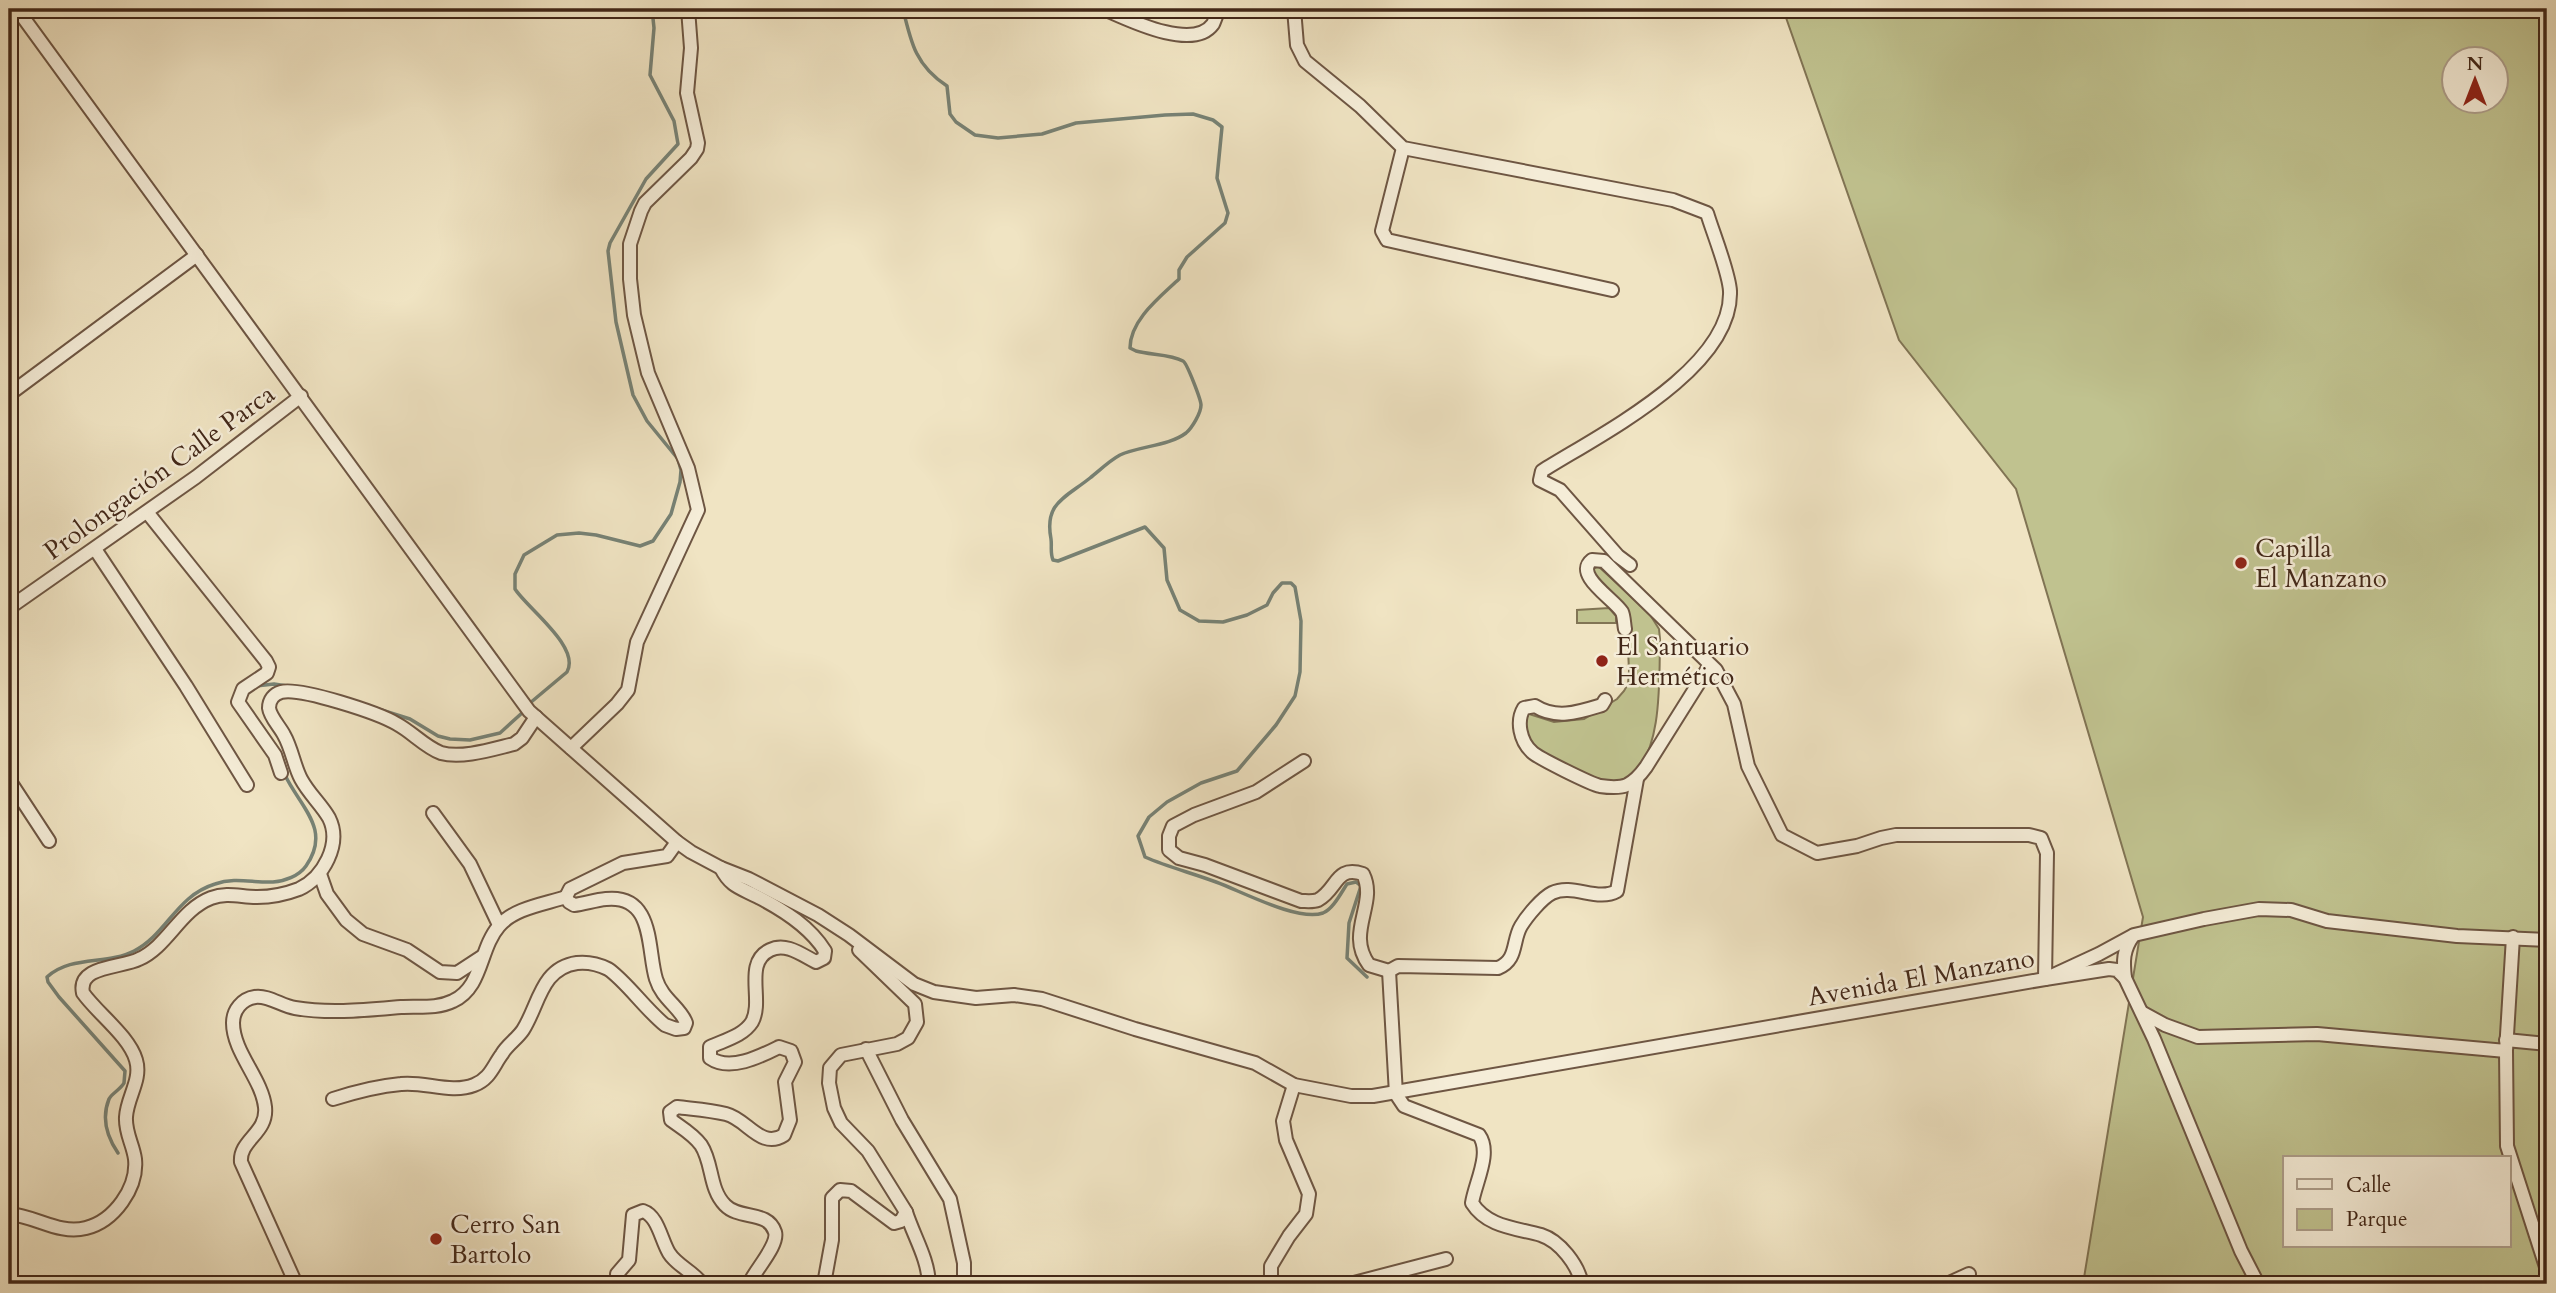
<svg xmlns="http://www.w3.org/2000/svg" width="2556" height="1293" font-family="Cardo,serif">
	<rect width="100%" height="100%" fill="#f0e4c3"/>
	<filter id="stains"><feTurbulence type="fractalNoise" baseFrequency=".00286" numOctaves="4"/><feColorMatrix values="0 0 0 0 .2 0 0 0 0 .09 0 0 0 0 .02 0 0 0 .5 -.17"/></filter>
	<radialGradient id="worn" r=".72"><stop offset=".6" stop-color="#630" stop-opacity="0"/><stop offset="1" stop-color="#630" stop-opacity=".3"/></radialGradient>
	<g fill="#c0c28f" stroke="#817454" stroke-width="2" fill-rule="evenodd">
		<path d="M1783 9H2547V1284H2083L2143 917 2016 489 1899 340ZM2454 60H2496V102H2454ZM2285 1158H2509V1246H2285Z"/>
		<path d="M1598 566 1649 613 1659 629 1660 639C1659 676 1663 752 1631 776 1622 782 1609 781 1599 781L1534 748 1528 742 1523 715 1526 713 1554 722 1584 719 1617 699 1624 691 1628 684 1629 671 1627 627 1594 579 1592 570Z"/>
		<path d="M1609 608 1616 616V623H1577V610Z"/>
	</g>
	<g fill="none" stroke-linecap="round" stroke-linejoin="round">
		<g stroke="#778275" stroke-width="3.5">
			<path d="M903 9C911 43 916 66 947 86L950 114 956 122 975 135 998 138 1042 134 1076 123 1165 115 1193 114 1213 120 1222 127 1217 178 1228 213 1225 223 1187 257 1179 270V279C1160 297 1130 320 1130 348L1136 351C1150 355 1171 354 1183 361 1187 363 1201 400 1201 405 1201 413 1192 428 1186 433 1169 446 1140 446 1120 455 1109 461 1100 470 1090 478 1065 498 1044 503 1051 539 1052 547 1050 553 1053 560L1058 561 1145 527 1164 548 1167 580 1180 610 1199 621 1223 622 1247 615 1267 605 1273 593 1282 583H1291L1295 587 1301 621 1300 672 1295 696 1276 725 1237 771 1201 783 1167 802 1149 817 1138 836 1145 857C1168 867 1192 873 1216 882 1241 891 1298 922 1323 913 1333 909 1341 893 1347 884L1356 882 1361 886 1349 923 1347 958 1367 977"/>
			<path d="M256 686 274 684 321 691"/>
			<path d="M530 703 567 672C581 647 527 608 515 589V574L524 555 557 535 579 533 596 535 640 546 653 541 671 514 680 482 681 470 678 459 647 421 633 395 616 322 608 251 610 243 646 179 678 144 674 121 650 75 654 28 652 9"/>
			<path d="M372 707 410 719 438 736 450 739 470 740 500 733 522 713"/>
			<path d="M118 1153C107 1137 101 1119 109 1099 111 1094 121 1089 124 1083L125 1071 59 997 48 982 47 977C71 955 107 965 134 951 167 934 176 896 215 884 235 877 253 883 273 882 285 881 299 876 306 866 332 829 300 807 285 775"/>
		</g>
		<g stroke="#6e5643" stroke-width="16">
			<g id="minor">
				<path d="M17 9 529 711 677 842 691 852 721 868 749 879 818 915 849 935 914 984 934 992 976 998 1014 995 1042 999 1135 1029 1255 1063 1294 1085 1351 1096H1373L2045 979 2099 954 2134 935 2204 919 2259 909 2291 910 2327 921 2457 936 2547 940"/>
				<path d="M1104 9C1127 19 1193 52 1213 24 1215 20 1217 13 1219 9"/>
				<path d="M1294 9 1297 45 1305 61 1360 106 1403 148 1673 200 1707 213C1713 233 1729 272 1730 291 1733 369 1599 435 1542 471L1540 480 1560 490 1618 556 1630 565"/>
				<path d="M1403 148 1382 231 1387 240 1612 290"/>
				<path d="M15 390 197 255"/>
				<path d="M147 512 266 661 269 667 267 673 243 689 238 702 275 755 281 773"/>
				<path d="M95 549 186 686 247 785"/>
				<path d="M9 608 196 477 301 396"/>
				<path d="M1625 629C1624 624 1624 616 1622 612 1614 599 1573 575 1592 560L1604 561 1716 670 1734 704 1748 766 1782 835 1817 853 1857 846 1881 838 1896 835H2029L2041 838 2047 853 2045 979 2109 969 2117 970 2125 978 2154 1039 2241 1251 2258 1284"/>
				<path d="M1605 700 1602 705C1579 712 1557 720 1535 706L1524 708C1516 721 1520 741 1532 752 1538 758 1591 784 1600 786 1607 787 1620 788 1627 785 1635 781 1641 774 1646 767L1710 665"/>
				<path d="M571 748 617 704 628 690 637 642 698 510 688 468 648 373 634 315 630 279V244L641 211 645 203 691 158 697 149 698 143 687 93 691 48 688 9"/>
				<path d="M1304 761 1256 792 1194 815 1173 826 1169 836V850L1179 858 1205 865 1301 901C1306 901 1313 902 1318 900 1338 889 1335 865 1363 874 1378 904 1345 932 1369 965L1389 971 1398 966 1498 968C1518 960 1512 941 1521 926 1527 916 1542 898 1552 893 1573 883 1597 902 1617 891L1637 779"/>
				<path d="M9 780 49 841"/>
				<path d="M433 813 470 864 499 925"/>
				<path d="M721 868C731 888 742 888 760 898 785 911 810 927 825 951L824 958 816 962C802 955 786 942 770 950 743 963 764 1000 752 1022 743 1036 725 1040 710 1047V1058C730 1072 761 1056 779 1047L791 1051 795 1062 785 1082 790 1120 784 1135C761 1150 747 1119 726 1114 710 1110 693 1109 677 1107L670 1112 671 1120C682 1128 693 1134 701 1145 713 1163 709 1189 725 1205 739 1220 768 1210 775 1232 779 1245 755 1270 749 1284"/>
				<path d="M320 874 327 894 346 920 363 934 407 950 440 972 457 973 483 956"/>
				<path d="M2513 937 2506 1051 2507 1146 2547 1270"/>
				<path d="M1389 971 1396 1094 1404 1106 1479 1135C1492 1153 1475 1183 1472 1203 1487 1227 1516 1228 1541 1235 1560 1241 1578 1265 1582 1284"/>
				<path d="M2125 978C2123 961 2123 950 2133 936"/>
				<path d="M2143 1013 2165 1025 2198 1037 2317 1034 2506 1051"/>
				<path d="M2506 1040 2547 1044"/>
				<path d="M866 1049 902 1120 950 1199 964 1263V1284"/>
				<path d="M333 1099C355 1092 378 1086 401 1084 424 1081 451 1094 474 1085 490 1079 493 1066 502 1054 507 1045 517 1039 523 1030 539 1005 541 968 577 963 587 962 598 964 608 969 625 980 646 1010 665 1025L676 1029 684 1028 686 1023C681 1008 662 999 656 979 647 950 655 894 606 899 595 900 584 904 574 905L569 902 566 897 570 889 623 863 667 856 677 842"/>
				<path d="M906 1212C914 1237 928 1258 929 1284"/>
				<path d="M9 1214C36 1216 59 1235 86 1228 114 1221 138 1188 135 1159 133 1144 125 1133 126 1117 127 1097 142 1080 136 1060 129 1036 97 1013 83 993 77 965 122 968 139 959 168 946 180 910 211 898 227 892 241 897 257 897 271 897 286 894 299 889 323 878 342 844 329 818 321 804 309 794 301 779 294 766 292 749 284 735 280 727 270 717 269 708 269 700 274 694 281 692 300 687 379 713 397 724 412 732 425 747 441 753 462 759 493 749 514 744L522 738 536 717"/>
				<path d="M617 1274 629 1260 633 1215 643 1211C658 1216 661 1240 669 1253 677 1266 693 1271 702 1284"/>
				<path d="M296 1284 241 1162C239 1140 268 1133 265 1107 262 1079 233 1052 233 1023 233 1010 242 999 255 997 268 995 282 1006 295 1008 330 1014 366 1010 401 1007 419 1006 437 1009 453 1001 483 987 479 949 499 926 514 908 545 904 566 897"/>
				<path d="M824 1284 832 1240V1198L840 1190 851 1191 894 1223 901 1221 906 1212 868 1151 841 1123 834 1108 829 1083 830 1068 841 1055 897 1044 908 1038 917 1022 915 1004 859 950"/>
				<path d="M1271 1284V1266L1289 1236 1306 1214 1309 1194 1286 1140 1283 1121 1294 1085"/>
				<path d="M1350 1284 1446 1259"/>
				<path d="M1947 1284 1969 1274"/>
			</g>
		</g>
		<use href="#minor" stroke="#f5edd8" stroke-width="12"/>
	</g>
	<g fill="#8f2418" stroke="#f5edd8" stroke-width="2.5">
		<circle cx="2241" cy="563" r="7"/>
		<circle cx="1602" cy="661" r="7"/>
		<circle cx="436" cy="1239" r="7"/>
	</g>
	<g text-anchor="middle" stroke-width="5" stroke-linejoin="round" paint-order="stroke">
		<g font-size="26" fill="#422718" stroke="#f5edd8">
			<text transform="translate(159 472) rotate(-36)" y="9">Prolongación Calle Parca</text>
			<text transform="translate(1921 977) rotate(-10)" y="9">Avenida El Manzano</text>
		</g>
		<g font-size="26" fill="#422718" stroke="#f5edd8" text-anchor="start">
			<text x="2255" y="557">Capilla<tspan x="2255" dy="30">El Manzano</tspan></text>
			<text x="1616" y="655">El Santuario<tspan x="1616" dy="30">Hermético</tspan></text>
			<text x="450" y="1233">Cerro San<tspan x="450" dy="30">Bartolo</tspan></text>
		</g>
	</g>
	<rect width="2556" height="1293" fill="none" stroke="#f0e4c3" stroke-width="35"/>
	<rect x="10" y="10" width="2535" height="1272" fill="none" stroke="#422718" stroke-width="3.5"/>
	<rect x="18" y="18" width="2521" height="1258" fill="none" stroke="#422718" stroke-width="2"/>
	<rect x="2283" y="1156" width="228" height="91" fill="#f5edd8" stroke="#ad9e8b" stroke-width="2"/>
	<rect x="2297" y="1179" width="35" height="10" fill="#f5edd8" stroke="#ad9e8b" stroke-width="2"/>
	<text x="2346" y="1192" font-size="21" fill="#422718">Calle</text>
	<rect x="2297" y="1209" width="35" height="21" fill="#c0c28f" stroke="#ad9e8b" stroke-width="2"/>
	<text x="2346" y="1226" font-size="21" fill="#422718">Parque</text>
	<g transform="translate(2475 80)"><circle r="33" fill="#f5edd8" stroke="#ad9e8b" stroke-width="2"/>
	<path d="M0-5L12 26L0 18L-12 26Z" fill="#8f2418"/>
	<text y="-10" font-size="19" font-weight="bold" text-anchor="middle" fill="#422718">N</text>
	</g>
	<rect width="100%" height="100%" filter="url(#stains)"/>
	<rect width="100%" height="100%" fill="url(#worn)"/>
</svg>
